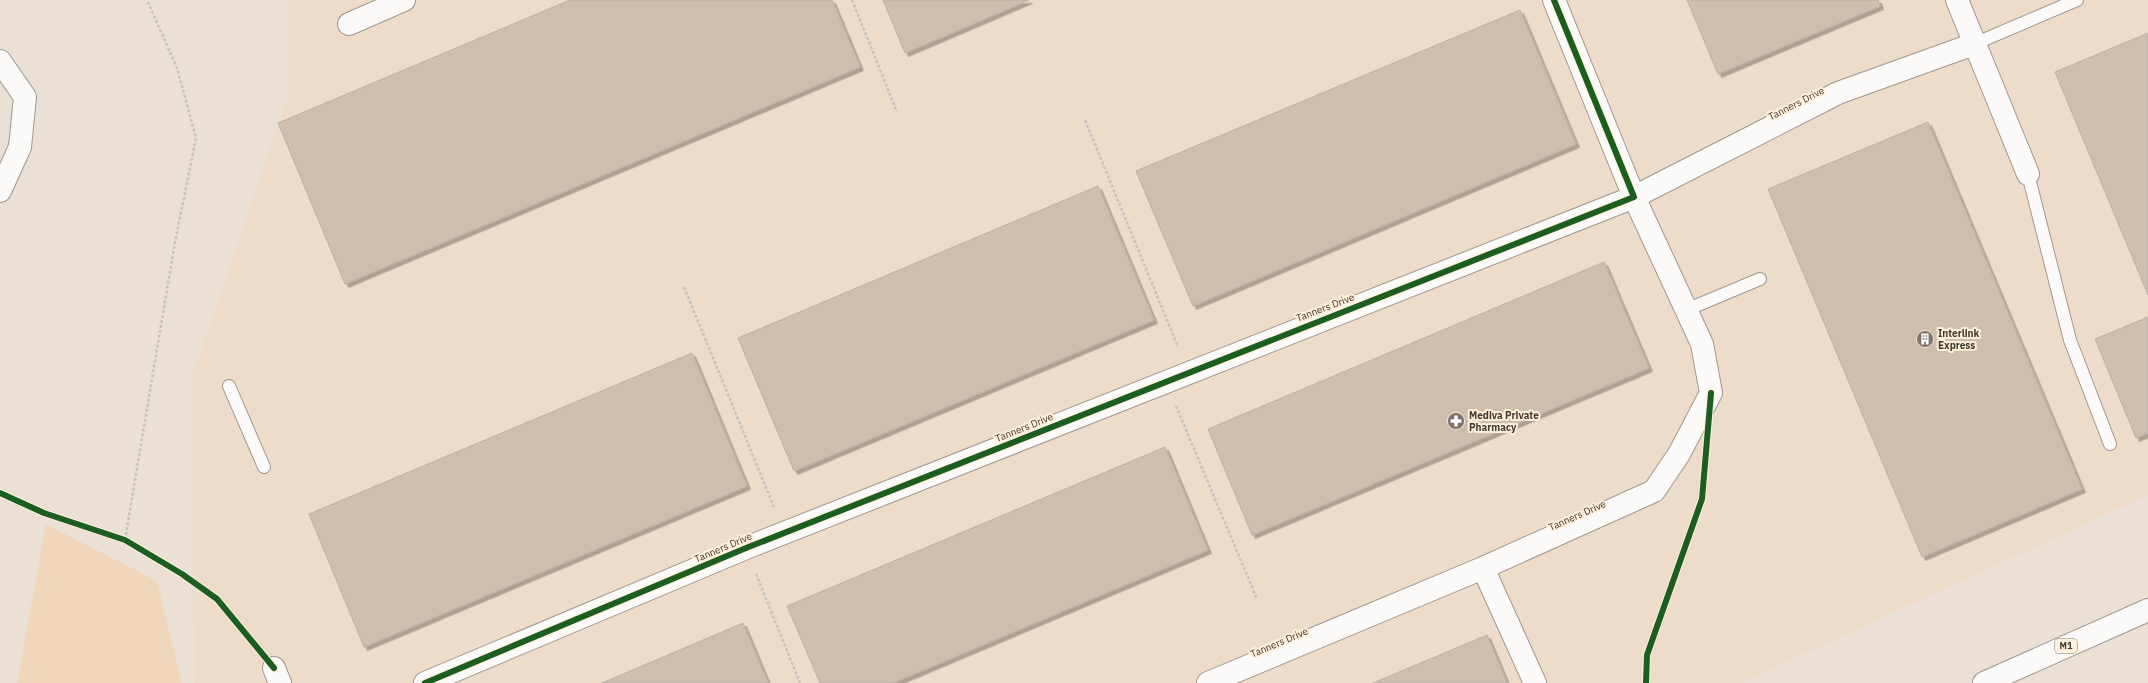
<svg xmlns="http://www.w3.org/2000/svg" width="2148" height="683" font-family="'IBM Plex Sans',sans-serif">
	<defs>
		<filter id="shadow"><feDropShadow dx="3.5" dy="3.5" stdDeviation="0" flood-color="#0004"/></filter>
	</defs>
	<rect width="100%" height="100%" fill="#eae0d6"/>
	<path fill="#eddcc9" d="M289 0H2148V495L1741 683H194L192 376 287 100Z"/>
	<path fill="#f0d7b9" d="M46 524 157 581 182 683H17Z"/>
	<g fill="#cdbead" stroke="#bab2ab" filter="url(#shadow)">
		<path d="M570 0H832L860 67 345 284 278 123Z"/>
		<path d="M883 0H1029L905 53Z"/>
		<path d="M1687 0H1878L1880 6 1718 74Z"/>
		<path d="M1520 10 1576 144 1193 306 1136 171Z"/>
		<path d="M2148 33V295L2055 72Z"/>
		<path d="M1928 122 2082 489 1922 557 1768 189Z"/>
		<path d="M1098 186 1154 320 794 471 738 338Z"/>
		<path d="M1604 262 1649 368 1252 535 1208 429Z"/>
		<path d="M2148 317V433L2136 438 2095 339Z"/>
		<path d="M692 353 747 486 364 647 309 514Z"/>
		<path d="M1165 447 1208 550 893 683H820L787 606Z"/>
		<path d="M743 623 768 683H602Z"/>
		<path d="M1487 635 1507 683H1373Z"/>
	</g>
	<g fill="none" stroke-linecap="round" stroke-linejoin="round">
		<g stroke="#9f9890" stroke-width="14">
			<g id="service">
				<path d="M1974 44 2077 0"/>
				<path d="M2028 174 2070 340 2110 444"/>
				<path d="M1686 310 1760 279"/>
				<path d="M229 386 264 467"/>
			</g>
		</g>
		<g stroke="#9f9890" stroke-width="24">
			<g id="minor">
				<path d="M1957 0 2028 174"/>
				<path d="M349 24 404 0"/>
				<path d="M0 61 25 97 20 147 0 191"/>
				<path d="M1483 568 1535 683"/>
				<path d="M274 668 280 683"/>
				<path d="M425 683 746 548 1634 197 1554 0"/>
				<path d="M1208 683 1483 568 1654 491 1679 454 1711 393 1702 344 1634 197 1838 93 1974 44"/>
			</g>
		</g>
		<g stroke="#9f9890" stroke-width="24">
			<path id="motorway" d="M1984 683 2148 610"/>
		</g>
		<g stroke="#c6c4c0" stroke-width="2.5" stroke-dasharray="3 2" stroke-linecap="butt">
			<path d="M852 0 897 112"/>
			<path d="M1085 120 1178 347"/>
			<path d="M684 287 774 507"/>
			<path d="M1176 406 1257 599"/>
			<path d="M125 540 175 242 196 138 177 68 147 0"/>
			<path d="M756 574 800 683"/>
		</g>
		<use href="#service" stroke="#fcfaf9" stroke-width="12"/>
		<use href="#minor" stroke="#fcfaf9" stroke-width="22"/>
		<use href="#motorway" stroke="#fcfaf9" stroke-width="22"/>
		<g stroke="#ffefdb" stroke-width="8">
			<g id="cycleway">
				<path d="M0 493 44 513 125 540 182 574 217 599 274 668"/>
				<path d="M425 683 746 548 1634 197 1554 0"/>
				<path d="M1646 683 1647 655 1702 499 1711 393"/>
			</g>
		</g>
		<use href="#cycleway" stroke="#1b5e20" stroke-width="6"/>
	</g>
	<defs>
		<g id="building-disc" transform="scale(0.9)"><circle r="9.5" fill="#7c746b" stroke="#ffefdb"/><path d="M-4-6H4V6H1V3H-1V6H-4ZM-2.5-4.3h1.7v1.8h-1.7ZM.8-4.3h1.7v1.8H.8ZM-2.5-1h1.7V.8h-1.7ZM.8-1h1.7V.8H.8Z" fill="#fff"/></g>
		<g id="pharmacy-disc" transform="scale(0.9)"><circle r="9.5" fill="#7c746b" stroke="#ffefdb"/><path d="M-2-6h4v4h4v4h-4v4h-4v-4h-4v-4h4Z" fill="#fff"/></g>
	</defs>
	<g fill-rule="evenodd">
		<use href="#building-disc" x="1925" y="339"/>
		<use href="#pharmacy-disc" x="1456" y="421"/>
	</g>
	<g text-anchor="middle" stroke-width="4" stroke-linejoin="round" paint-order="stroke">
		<rect fill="#ffefdb" stroke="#7a7065" stroke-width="1" x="2055" y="639" width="22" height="14" rx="3"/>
		<g font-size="9" font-weight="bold" fill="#413a32">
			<text x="2066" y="649">M1</text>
		</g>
		<g font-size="10" fill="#413a32" stroke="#ffefdb">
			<text transform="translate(1796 103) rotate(-27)" y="4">Tanners Drive</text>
			<text transform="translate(1325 307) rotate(-21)" y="4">Tanners Drive</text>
			<text transform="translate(1024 427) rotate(-22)" y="4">Tanners Drive</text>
			<text transform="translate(1577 515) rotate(-24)" y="4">Tanners Drive</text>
			<text transform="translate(723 547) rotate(-23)" y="4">Tanners Drive</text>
			<text transform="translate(1279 642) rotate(-23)" y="4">Tanners Drive</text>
		</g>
		<g font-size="10" font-weight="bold" fill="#413a32" stroke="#ffefdb" text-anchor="start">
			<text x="1938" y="337">Interlink<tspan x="1938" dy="12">Express</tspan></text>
			<text x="1469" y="419">Mediva Private<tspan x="1469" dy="12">Pharmacy</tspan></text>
		</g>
	</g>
</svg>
